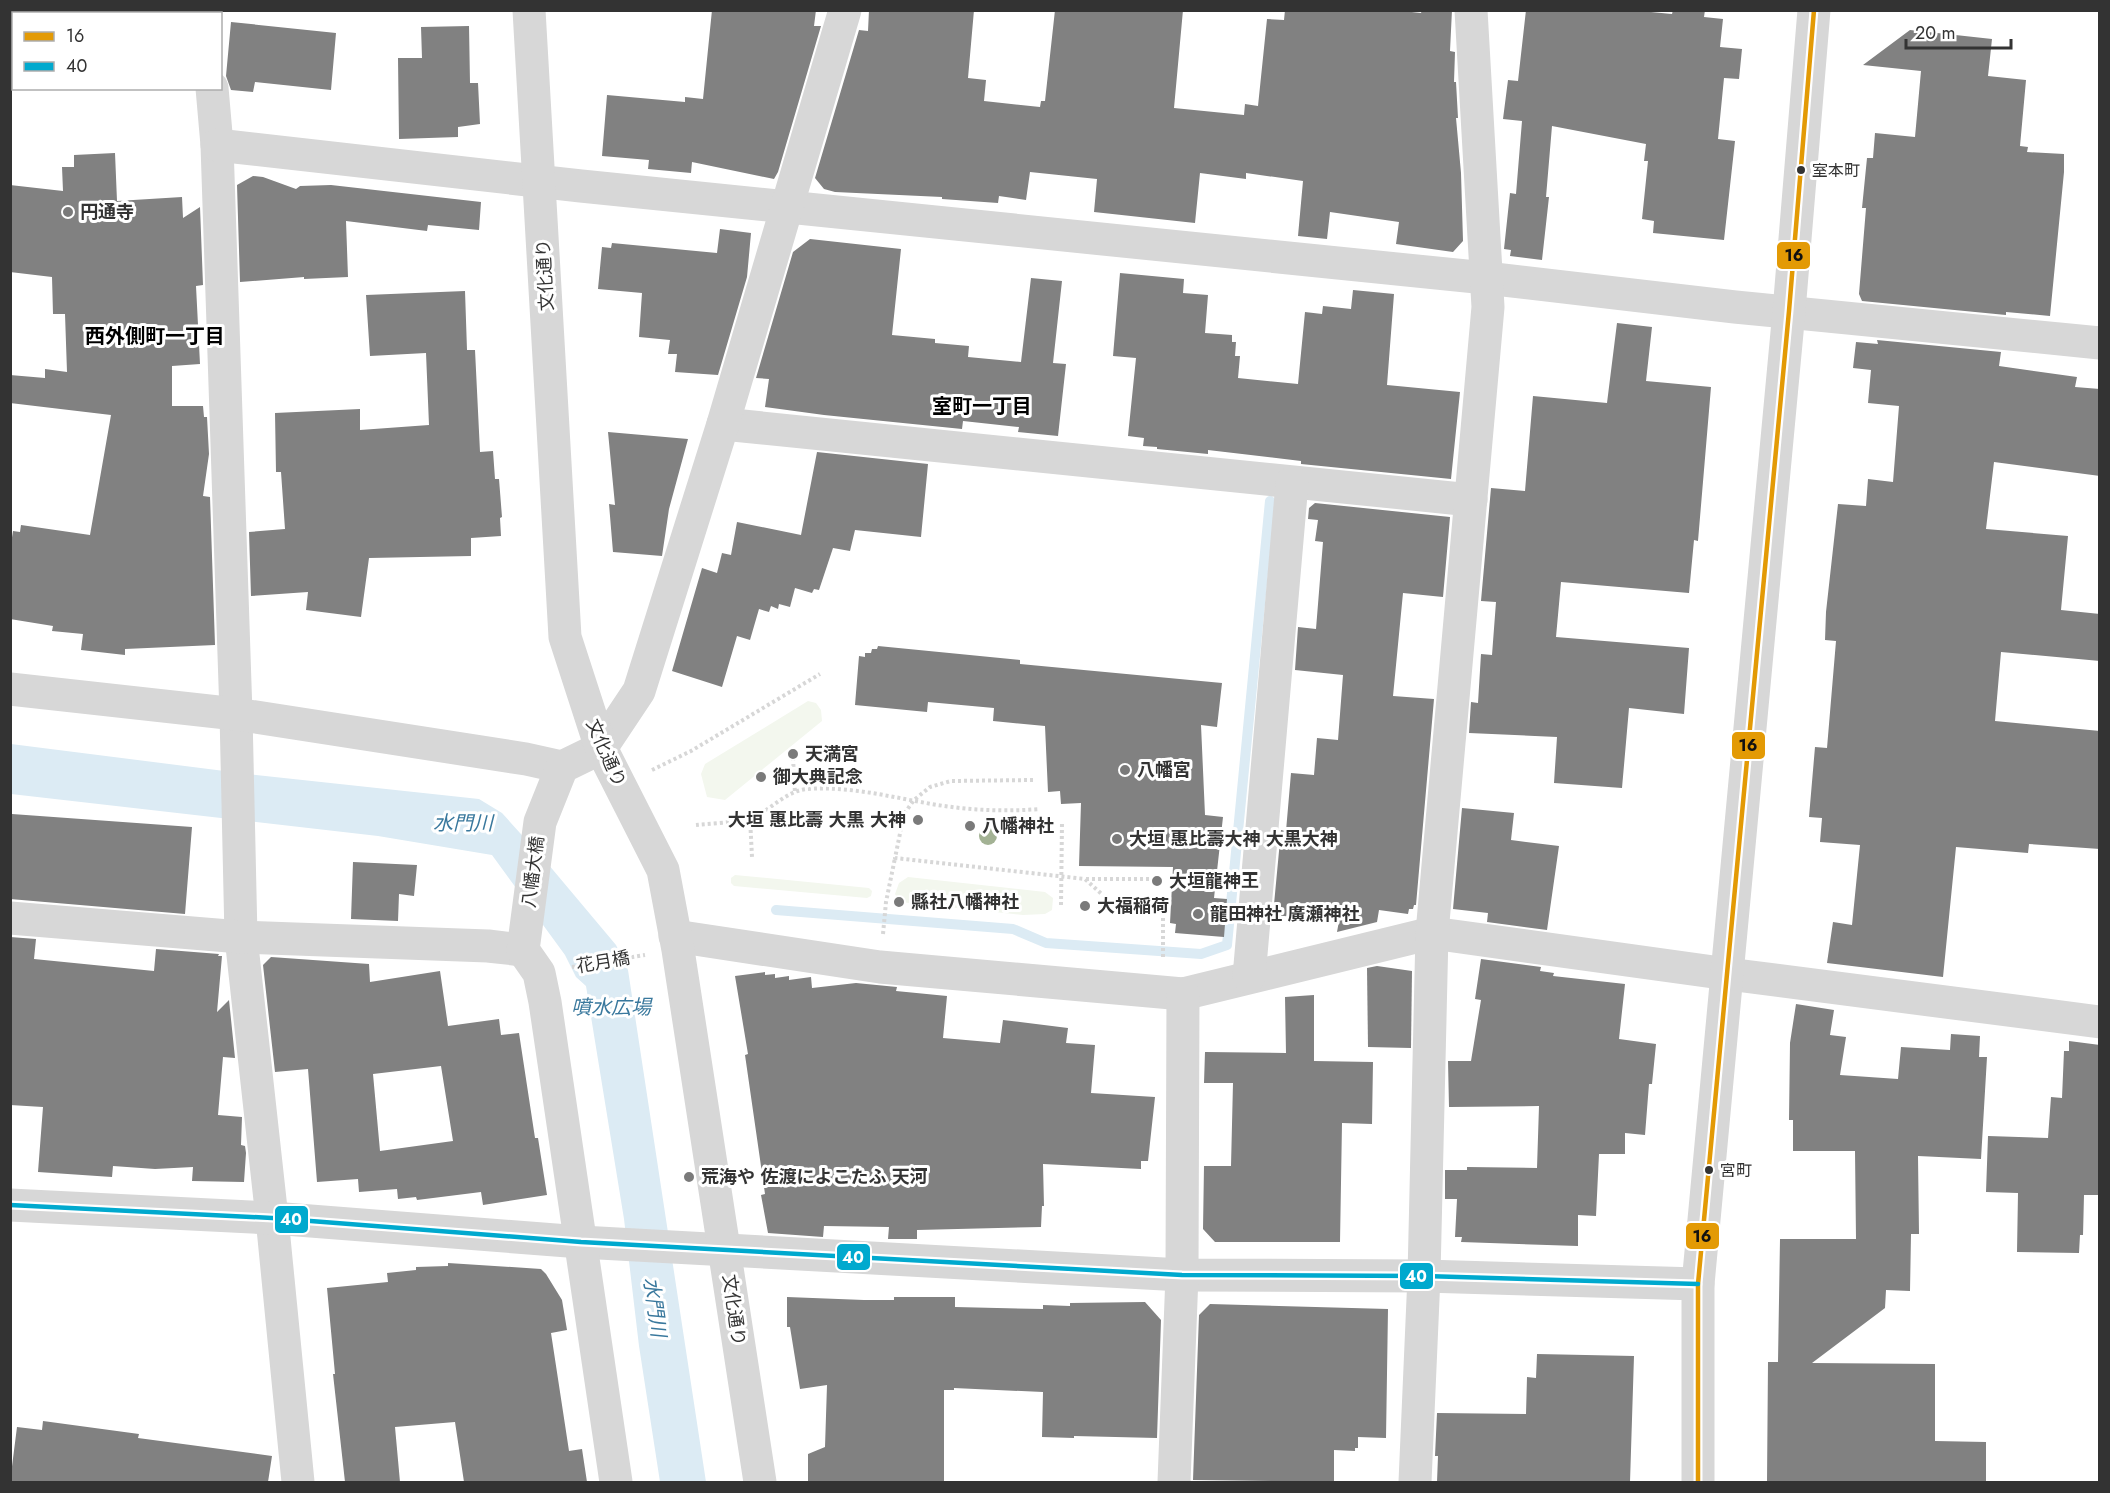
<svg xmlns="http://www.w3.org/2000/svg" width="2110" height="1493" font-family="Jost,'Noto Sans JP',sans-serif">
	<rect width="100%" height="100%" fill="#fff"/>
	<g fill="#f3f7ee">
		<path d="M808 701 816 703 821 710 822 721 725 800 707 797 701 774 705 764Z"/>
		<path d="M735 875 869 888 872 891 871 896 867 898 734 886 731 883V878Z"/>
		<path d="M908 877 1045 892 1053 898 1052 910 1045 914 1023 915 900 902 895 894 899 883Z"/>
	</g>
	<path fill="#dcebf4" d="M11 744 256 775 479 799 502 813 548 864 616 945 628 970 706 1482H660L639 1346 624 1219 586 986 576 977 565 955 492 855 378 836 11 794Z"/>
	<g fill="none" stroke-linecap="round" stroke-linejoin="round">
		<path stroke="#dcebf4" stroke-width="10" d="M776 910 1013 929 1046 943 1201 954 1227 945 1270 501"/>
	</g>
	<g fill="#818181" fill-rule="evenodd">
		<path d="M712 10H816L814 26H821L778 172 774 179 692 162 691 173 648 169 649 160 602 156 607 95 685 102V97L703 99Z"/>
		<path d="M869 10H974L968 78 986 80 984 101 1040 107 1041 101H1045L1055 10H1183L1174 108 1244 115 1245 104 1258 106 1267 19 1284 20 1285 10H1393L1421 13 1422 10H1452L1450 51 1455 52 1454 82H1456L1458 118H1456L1461 173 1463 241 1453 252 1396 244 1399 222 1330 212 1327 239 1298 236 1303 181 1246 173V179L1200 173 1195 223 1094 212 1097 179 1030 172 1026 200 999 196 998 203 942 199V197L835 192 824 189 815 178 859 30 868 31Z"/>
		<path d="M1526 10H1630L1672 14 1673 10H1705L1704 17 1723 19 1720 47 1742 49 1739 79 1724 78 1718 139 1735 141 1724 240 1653 233 1654 221 1642 219 1648 161H1644L1646 144 1552 126 1546 197H1549L1542 260 1510 256 1511 250 1504 249 1510 193 1516 194 1522 121 1503 119 1508 80 1518 81Z"/>
		<path d="M231 22 336 33 331 90 255 82 253 92 231 90 226 76Z"/>
		<path d="M469 26 470 83H478L480 124 458 127V137L399 139 398 58H422L421 27Z"/>
		<path d="M1910 30 1992 39 1988 76 2026 80 2020 146 2028 147 2027 152 2064 154V172L2050 316 2006 312V315L1862 301 1859 294 1866 208H1862L1867 158H1873L1875 133 1915 137 1921 71 1863 65Z"/>
		<path d="M115 153 117 201 182 197 183 218 200 207 203 285 196 286 200 364 172 366V406H203L204 417H207L209 454 203 496 210 497 215 645 125 649V655L81 650 83 634 52 631 53 626 10 619V550L13 531 20 532 21 525 90 535 111 415 10 403V375L45 378V369L67 372 65 314H53L52 277 10 272V185L63 191 62 167H74V155Z"/>
		<path d="M253 176 263 177 296 189 300 186 331 185 481 202 479 230 428 225 427 231 346 221 348 277 304 279V277L240 282 237 185Z"/>
		<path d="M720 229 751 233 747 277 718 375 675 372 677 354H668L670 340 639 337 642 293 598 289 602 247 611 248 612 243 717 253Z"/>
		<path d="M810 239 901 249 892 335 935 339V343L969 346 968 357 1021 362 1031 278 1062 281 1053 363 1066 364 1058 436 1018 432 1019 427 963 421 962 429 824 415 765 407 769 379 756 378 793 252Z"/>
		<path d="M1120 273 1184 279 1183 293 1208 295 1205 333 1232 335V342H1236L1235 356H1240L1238 378 1298 384 1305 312 1322 314 1323 306 1351 309 1353 290 1394 294 1387 385 1460 392 1451 479 1301 464V461L1208 450V454L1157 449V447L1143 446 1144 438 1128 436 1136 358 1113 356Z"/>
		<path d="M465 291 467 350H475L480 452 493 451 495 479H499L502 517 500 518 501 536 471 538V556L369 558 361 617 306 610 308 592 251 596 249 532 285 529 281 472H276L275 413 360 409V430L429 425 426 353 370 356 366 295Z"/>
		<path d="M1617 323 1652 327 1646 381 1711 387 1698 541 1694 540 1689 593 1561 582 1556 637 1689 648 1684 714 1629 708 1622 788 1554 783 1557 737 1469 733 1471 702 1478 703 1481 654 1492 655 1496 602 1481 601 1491 488 1525 491 1533 396 1607 403Z"/>
		<path d="M1877 340 2001 352 1999 366 2077 377 2075 387 2100 389V476L1994 462 1986 529 2068 536 2061 610 2100 614V661L2001 652 1995 721 2100 731V849L2029 844 2028 853 1956 847 1943 977 1827 963 1833 922 1852 925 1860 845 1820 842 1822 818 1809 817 1815 747 1827 748 1836 641 1825 640 1826 612 1838 504 1866 506 1868 479 1893 482 1899 406 1868 403 1871 370 1853 368 1856 342 1878 344Z"/>
		<path d="M608 432 688 439 669 509 662 556 613 552 609 504 615 505Z"/>
		<path d="M817 452 928 464 921 537 855 530 850 551 833 548 819 590 814 589 812 593 795 588 790 607 779 604 778 609 771 606 769 612 759 609 750 640 737 636 722 687 672 671 702 568 717 573 722 553 731 555 737 522 801 535Z"/>
		<path d="M1315 503 1450 517 1443 597 1403 593 1393 696 1434 699 1416 905H1414L1413 909H1409L1408 914 1379 910 1377 922 1337 932 1339 921 1273 915 1281 830 1286 831 1291 773 1314 775 1317 738 1338 740 1343 675 1295 670 1298 627 1316 629 1323 542 1315 541 1318 520 1308 519 1309 508Z"/>
		<path d="M878 646 1020 660V664L1222 683 1217 727 1201 725 1205 815 1223 817 1214 898 1227 899 1224 937 1175 933 1176 924 1170 923 1173 867 1079 866 1081 803 1061 804 1060 791 1048 792 1045 726 993 721 994 708 928 702 927 712 855 705 859 656 865 657V653H871L872 649H877Z"/>
		<path d="M1462 808 1514 813 1511 840 1559 846 1547 930 1487 922 1488 913 1453 909Z"/>
		<path d="M12 814 192 827 185 914 10 899V817H12Z"/>
		<path d="M353 862 417 865 414 896 399 894 398 921 351 919Z"/>
		<path d="M10 937 36 939 34 959 154 971 156 949 219 954 218 956H222L217 1012 229 1000 235 1058 223 1057 218 1115 242 1117 241 1145 245 1146 246 1153 244 1182 192 1181 193 1167 155 1169 113 1166 112 1177 38 1172 43 1107 10 1105Z"/>
		<path d="M271 957 369 964 370 982 440 971 448 1026 499 1019 501 1035 519 1033 535 1138H538L547 1195 483 1205 481 1192 417 1200 416 1197 398 1199 397 1189 359 1192 358 1179 317 1182 308 1069 275 1072 263 965ZM441 1066 453 1141 380 1151 373 1074Z"/>
		<path d="M1481 959 1541 967 1540 971 1554 973 1553 976 1625 984 1619 1039 1656 1044 1652 1084H1649L1645 1135 1625 1133V1154H1599L1596 1216 1578 1215V1246L1461 1242 1462 1237H1455L1457 1199H1445V1170H1467V1167L1537 1168 1539 1106 1449 1107 1448 1061H1471L1481 1000 1475 999Z"/>
		<path d="M1377 966 1412 971 1411 1048 1368 1047 1367 968Z"/>
		<path d="M765 972V975L775 974V978L789 976V980L811 977 812 988 856 983 897 987 896 991 947 996 943 1038 1000 1043 1003 1020 1068 1028 1066 1043 1095 1045 1091 1093 1155 1097 1148 1161H1141V1169L1043 1164 1044 1206H1042L1041 1227 917 1230V1239H888L889 1227 824 1226 823 1237 768 1233 761 1195 765 1194 745 1055 748 1054 735 976Z"/>
		<path d="M1314 995V1061L1373 1062 1372 1124 1342 1123 1340 1242H1215L1203 1229 1204 1166H1231L1233 1083H1204L1205 1052 1286 1053 1285 997Z"/>
		<path d="M1796 1004 1834 1010 1830 1035 1846 1037 1840 1075 1898 1079 1901 1047 1950 1050 1951 1034 1980 1036 1979 1057H1987L1981 1159 1918 1156 1919 1234H1911L1910 1291 1886 1290 1885 1308 1812 1363 1935 1364V1441L1986 1442V1482H1767L1768 1362H1778L1780 1239H1856L1855 1151H1793V1120H1789L1790 1043Z"/>
		<path d="M2069 1041 2100 1045V1195H2084L2083 1235H2080L2079 1253 2017 1252 2018 1193 1986 1192 1988 1136 2048 1138 2051 1097 2062 1098 2064 1051H2069Z"/>
		<path d="M448 1263 541 1269 546 1274 562 1300 567 1330 551 1333 569 1451 582 1449 587 1482H464L455 1422 395 1427 400 1482H345L333 1374H335L327 1288 388 1282 387 1273 416 1270V1267L448 1266Z"/>
		<path d="M787 1297 864 1300H894V1297H955V1307L1043 1309V1305L1070 1306V1303L1145 1302 1161 1320 1157 1438 1074 1436V1438L1042 1437 1043 1392 954 1388V1390H944V1482H808V1454L825 1447 827 1385 800 1389 790 1327H787Z"/>
		<path d="M1210 1304 1388 1309 1386 1438 1358 1437V1448H1355V1451L1334 1450V1482L1193 1480 1199 1315Z"/>
		<path d="M1537 1354 1634 1356 1630 1482H1437L1438 1456H1435L1437 1413 1526 1414 1527 1377 1536 1378Z"/>
		<path d="M43 1421 139 1434 138 1438 272 1456 268 1482H10L17 1427 42 1430Z"/>
	</g>
	<g fill="none" stroke-linecap="round" stroke-linejoin="round">
		<g stroke="#d7d7d7" stroke-width="4" stroke-dasharray="3 3" stroke-linecap="butt">
			<path d="M793 758 795 793"/>
			<path d="M652 770 691 751 820 674"/>
			<path d="M1033 780 951 781 930 787 914 800 904 814 895 858 1085 879 1114 905 1170 912"/>
			<path d="M750 818 752 857"/>
			<path d="M696 825C713 823 733 823 750 818 771 811 785 791 807 789 847 786 887 796 926 803 964 810 1001 812 1040 809"/>
			<path d="M1086 879H1150"/>
			<path d="M1061 905 1062 823"/>
			<path d="M1163 912V959"/>
			<path d="M883 934 886 902 895 858"/>
			<path d="M572 967 645 955"/>
		</g>
		<g stroke="#d7d7d7" stroke-width="33">
			<path d="M205 10V14"/>
			<path d="M212 88 217 145 236 714 241 937 272 1218 298 1482"/>
			<path d="M217 145 581 186 1486 278 1735 307 2100 343"/>
			<path d="M723 424 1471 500"/>
			<path d="M10 689 236 714 526 759 562 767"/>
			<path d="M10 918 241 937 488 946 523 950"/>
			<path d="M675 936 880 967 1183 994 1432 933 1728 974 2100 1022"/>
			<path d="M1249 977 1292 483"/>
			<path d="M10 1205 272 1218 581 1242 1182 1275 1424 1276 1698 1284"/>
			<path d="M616 1482 545 1002 539 973 523 950 540 822 562 767 601 748 639 691 723 424 845 10"/>
			<path d="M1174 1482 1182 1275 1183 994"/>
			<path d="M1415 1482 1424 1276 1432 933 1488 307 1471 10"/>
		</g>
		<g stroke="#d7d7d7" stroke-width="33">
			<path d="M529 10 565 637 601 748 663 870 678 950 760 1482"/>
			<path d="M1698 1482V1284L1789 311 1814 10"/>
		</g>
		<g stroke="#fff" stroke-width="9">
			<path id="bus-1" d="M1698 1482V1284L1789 311 1814 10"/>
		</g>
		<g stroke="#fff" stroke-width="9">
			<path id="bus-2" d="M10 1205 272 1218 581 1242 1182 1275 1424 1276 1698 1284"/>
		</g>
		<use href="#bus-1" stroke="#e39a05" stroke-width="4.5"/>
		<use href="#bus-2" stroke="#00a9ce" stroke-width="4.5"/>
	</g>
	<circle fill="#a3b294" cx="988" cy="836" r="9"/>
	<g fill="#333" stroke="#fff" stroke-width="2">
		<circle cx="1801" cy="170" r="5"/>
		<circle cx="1709" cy="1170" r="5"/>
	</g>
	<g fill="#7a7a7a" stroke="#fff" stroke-width="2">
		<circle cx="68" cy="212" r="6"/>
		<circle cx="793" cy="754" r="6"/>
		<circle cx="1125" cy="770" r="6"/>
		<circle cx="761" cy="777" r="6"/>
		<circle cx="918" cy="820" r="6"/>
		<circle cx="970" cy="826" r="6"/>
		<circle cx="1117" cy="839" r="6"/>
		<circle cx="1157" cy="881" r="6"/>
		<circle cx="899" cy="902" r="6"/>
		<circle cx="1085" cy="906" r="6"/>
		<circle cx="1198" cy="914" r="6"/>
		<circle cx="689" cy="1177" r="6"/>
	</g>
	<g text-anchor="middle" stroke-width="6" stroke-linejoin="round" paint-order="stroke">
		<g font-size="16" fill="#333" stroke="#fff" text-anchor="start">
			<text x="1812" y="176">室本町</text>
			<text x="1720" y="1176">宮町</text>
		</g>
		<g font-size="18" font-weight="bold" fill="#333" stroke="#fff" text-anchor="start">
			<text x="80" y="218">円通寺</text>
			<text x="805" y="760">天満宮</text>
			<text x="1137" y="776">八幡宮</text>
			<text x="773" y="783">御大典記念</text>
			<text x="906" y="826" text-anchor="end">大垣 惠比壽 大黒 大神</text>
			<text x="982" y="832">八幡神社</text>
			<text x="1129" y="845">大垣 惠比壽大神 大黒大神</text>
			<text x="1169" y="887">大垣龍神王</text>
			<text x="911" y="908">縣社八幡神社</text>
			<text x="1097" y="912">大福稲荷</text>
			<text x="1210" y="920">龍田神社 廣瀬神社</text>
			<text x="701" y="1183">荒海や 佐渡によこたふ 天河</text>
		</g>
		<g font-size="18" fill="#333" stroke="#fff">
			<text transform="translate(545 275) rotate(-93)" y="6">文化通り</text>
			<text transform="translate(606 753) rotate(66)" y="6">文化通り</text>
			<text transform="translate(533 872) rotate(-83)" y="6">八幡大橋</text>
			<text transform="translate(603 962) rotate(-10)" y="6">花月橋</text>
			<text transform="translate(734 1310) rotate(82)" y="6">文化通り</text>
		</g>
		<g font-size="20" font-weight="bold" fill="#000" stroke="#fff">
			<text x="155" y="343">西外側町一丁目</text>
			<text x="982" y="413">室町一丁目</text>
		</g>
		<g font-size="20" font-style="italic" fill="#39789d" stroke="#fff">
			<text x="463" y="830">水門川</text>
			<text x="611" y="1014">噴水広場</text>
			<text transform="translate(655 1307) rotate(82)" y="7">水門川</text>
		</g>
	</g>
	<g stroke="#fff" stroke-width="2">
		<rect x="1776" y="241" width="35" height="29" rx="6" fill="#e39a05"/>
		<rect x="1731" y="731" width="35" height="29" rx="6" fill="#e39a05"/>
		<rect x="274" y="1205" width="35" height="29" rx="6" fill="#00a9ce"/>
		<rect x="1685" y="1222" width="35" height="28" rx="6" fill="#e39a05"/>
		<rect x="836" y="1243" width="35" height="28" rx="6" fill="#00a9ce"/>
		<rect x="1399" y="1262" width="35" height="28" rx="6" fill="#00a9ce"/>
	</g>
	<g font-size="16" text-anchor="middle" font-weight="bold" fill="#fff">
		<text x="291" y="1225">40</text>
		<text x="853" y="1263">40</text>
		<text x="1416" y="1282">40</text>
	</g>
	<g font-size="16" text-anchor="middle" font-weight="bold" fill="#111">
		<text x="1794" y="261">16</text>
		<text x="1748" y="751">16</text>
		<text x="1702" y="1242">16</text>
	</g>
	<rect width="2110" height="1493" fill="none" stroke="#333333" stroke-width="24"/>
	<rect x="12" y="12" width="210" height="78" fill="#ffffff" stroke="#adadad" stroke-width="1.5"/>
	<rect x="24" y="32" width="30" height="9" fill="#e39a05" stroke="#adadad" stroke-width="1.5"/>
	<text x="66" y="42" font-size="18" fill="#333333">16</text>
	<rect x="24" y="62" width="30" height="9" fill="#00a9ce" stroke="#adadad" stroke-width="1.5"/>
	<text x="66" y="72" font-size="18" fill="#333333">40</text>
	<path d="M1906 39v9h105v-9" fill="none" stroke="#333333" stroke-width="3"/>
	<text x="1915" y="39" font-size="18" fill="#333333" stroke="#ffffff" stroke-width="4.5" paint-order="stroke">20 m</text>
</svg>
